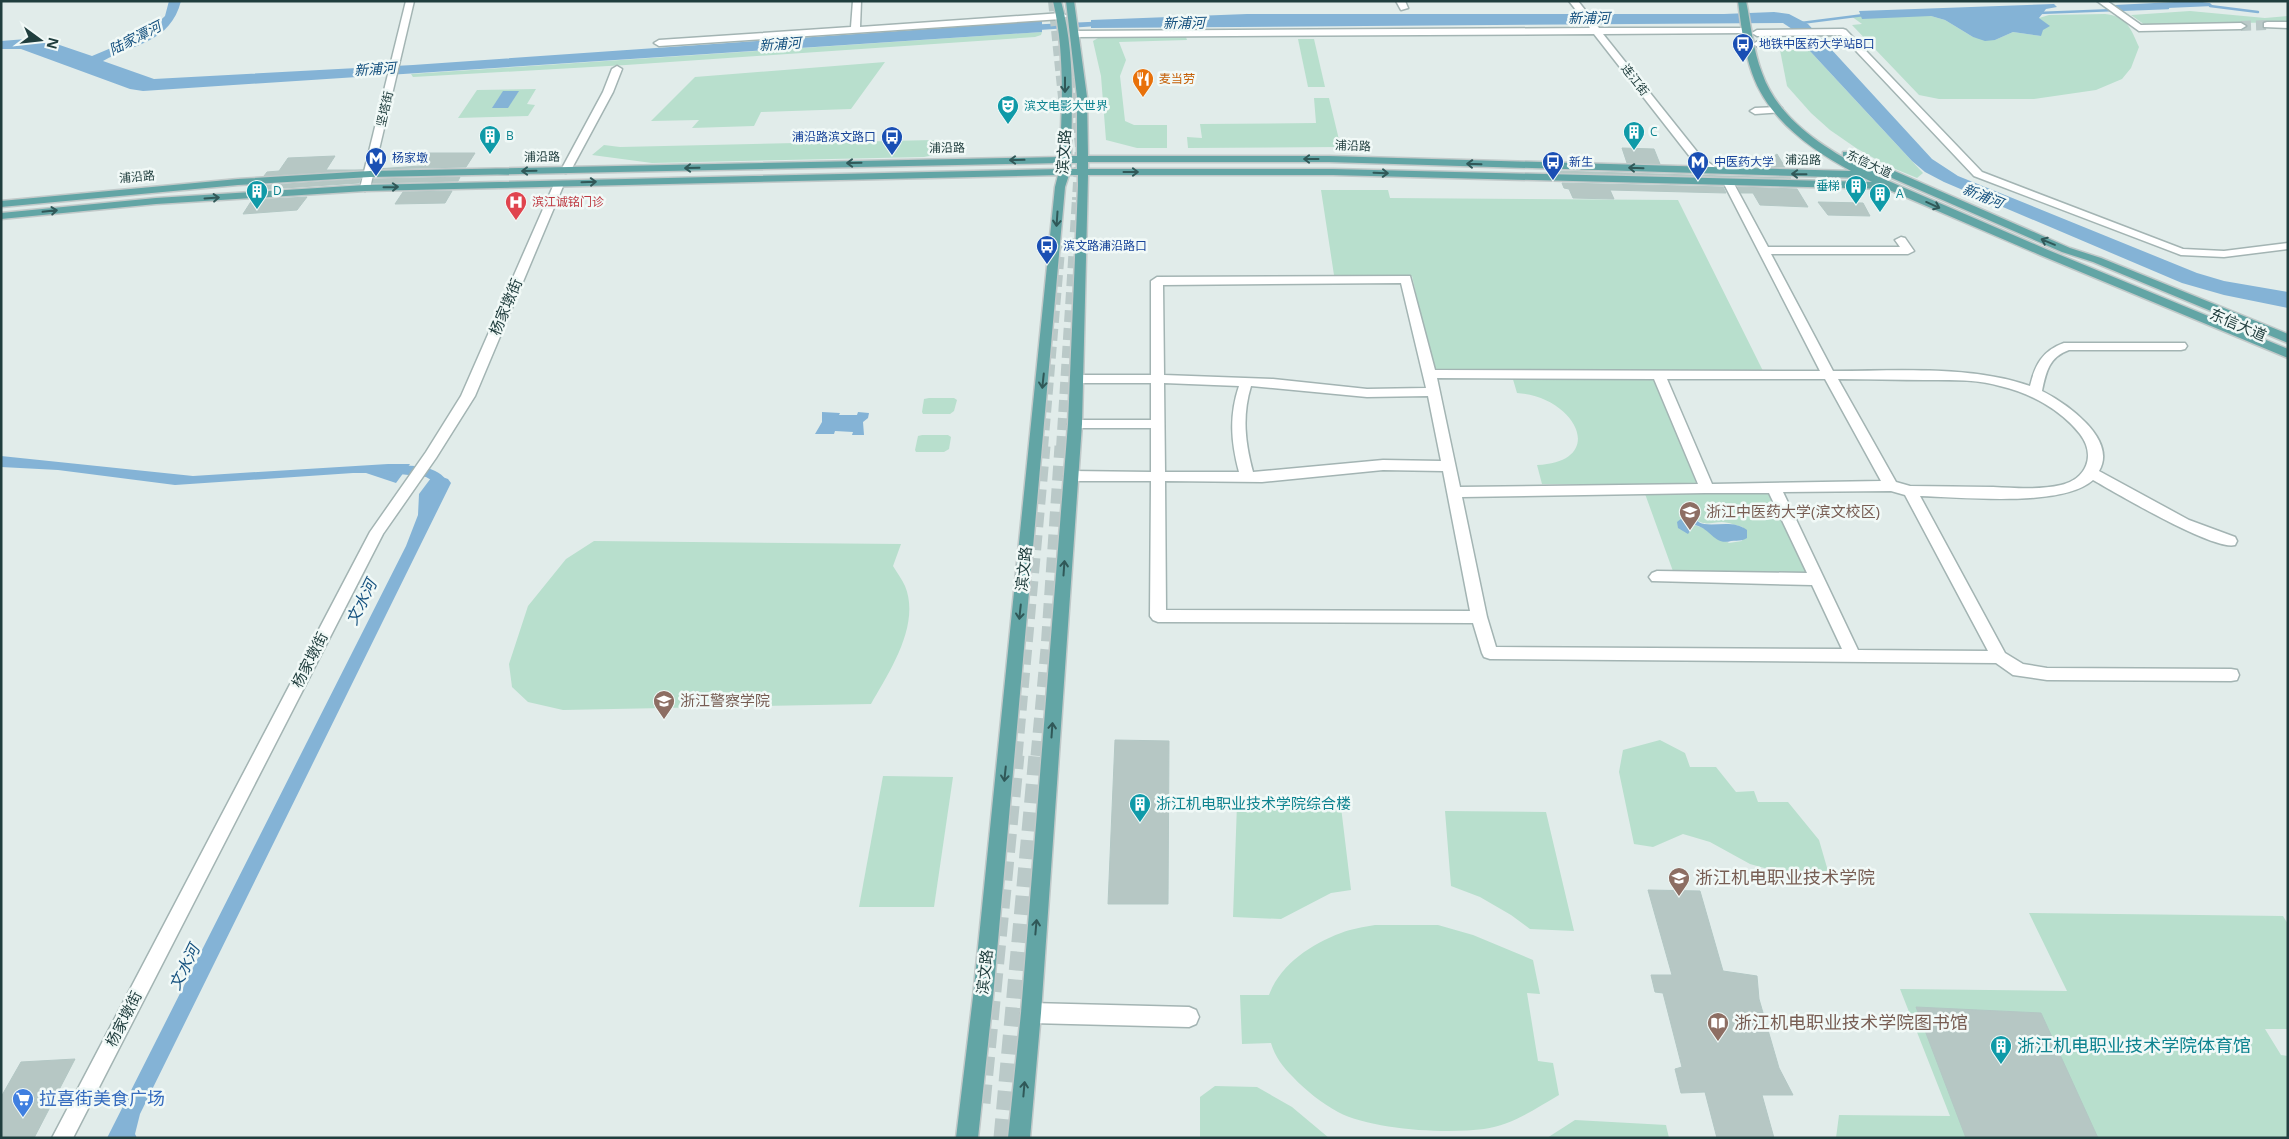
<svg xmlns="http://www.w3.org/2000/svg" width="2289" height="1139" font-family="'Open Sans','Noto Sans SC',sans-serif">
	<rect width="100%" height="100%" fill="#e1ecea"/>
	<g fill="#b8dfcd" fill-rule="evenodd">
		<path d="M2190 11 2265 18 2288 16V22L2145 25 2131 15Z"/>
		<path d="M2105 14C2127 16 2131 29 2139 47L2131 68 2122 79 2096 90 2034 99H1939L1919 95 1852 25 1862 24 1851 16H1931L1945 20 1973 37 1995 40 2013 32 2041 36 2039 18 2049 15Z"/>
		<path d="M1042 32 1041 35 1035 37 626 65 413 77 411 74Z"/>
		<path d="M1186 37 1187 40 1119 42 1126 60 1120 76 1125 121 1134 125H1167V148H1137L1106 140 1101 76 1093 41 1098 38Z"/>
		<path d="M1298 39H1314L1325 87H1308Z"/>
		<path d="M1780 50H1809L1923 173 1917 178 1888 166 1856 148 1830 130 1811 113 1787 86Z"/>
		<path d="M885 62 851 109 761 112 754 126 692 128 699 120 651 121 695 77Z"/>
		<path d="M536 89 527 104 535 105 528 116 458 118 477 90Z"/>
		<path d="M1314 98H1329L1340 144 1337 147 1188 148 1187 137 1202 138 1200 124 1316 123Z"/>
		<path d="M934 140V155L924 157 652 163 592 155 604 145 620 147Z"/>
		<path d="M1321 190H1388L1390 198 1678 200 1764 373 1433 370 1412 276 1334 275Z"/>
		<path d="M1512 376 1653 377 1697 485 1542 484 1537 465C1608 462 1577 397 1517 393Z"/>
		<path d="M929 398H954L957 400 954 411 950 414H923L922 412 924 399Z"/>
		<path d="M922 435H948L951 437 949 449 944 452H916L915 450 918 436Z"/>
		<path d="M1644 491 1772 492 1810 575 1674 574ZM1694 518C1704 527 1711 522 1722 522 1729 522 1737 526 1743 527L1742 541 1729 543 1705 528 1693 525 1691 527Z"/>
		<path d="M594 541 901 544 893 566C897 573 902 579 905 586 921 625 889 672 871 704L563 710 528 702 512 687 509 664 528 606 566 559Z"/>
		<path d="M1660 740 1685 753 1690 767H1716L1736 792 1754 791 1758 802H1788L1819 840 1828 871 1807 873 1775 871 1750 864 1710 842 1683 834 1653 847 1634 844 1619 772 1623 750Z"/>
		<path d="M883 776 953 777 934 907H859Z"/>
		<path d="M1237 804 1341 807 1351 890 1331 893 1281 919 1233 917Z"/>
		<path d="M1445 811 1546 812 1574 931 1530 929 1511 915 1480 897 1451 886Z"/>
		<path d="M2029 913 2283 916 2288 924V1029H2265L2281 1055 2288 1056V1138H1836L1839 1115 1950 1116 1900 989 2067 991Z"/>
		<path d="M1375 925H1438L1473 935 1533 960 1540 994 1527 993 1538 1061 1553 1063 1559 1095C1535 1109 1512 1125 1484 1129 1446 1134 1372 1130 1338 1112 1322 1103 1306 1091 1293 1077 1283 1067 1275 1057 1271 1043L1242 1044 1240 995H1269C1280 965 1311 944 1341 933 1351 929 1364 927 1375 925Z"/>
		<path d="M1215 1086 1257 1087 1292 1107 1329 1138H1200V1097Z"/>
		<path d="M1575 1120 1666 1125 1669 1138H1547Z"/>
	</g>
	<g fill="#84b3d6">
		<path d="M169 1H181C170 43 135 43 103 61L154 79 413 65 1042 21V32L143 91 130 89 21 49H1V41L39 38 92 56 147 33 165 16Z"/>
		<path d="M2195 1 2210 3 2213 6 2122 10 2114 5Z"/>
		<path d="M2054 4 2057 7 2046 9 2039 18 2050 26 2043 30 2041 36 2013 32 1995 40 1985 41 1973 37 1945 20 1931 16 1862 19 1859 11Z"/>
		<path d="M1774 12 1789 14 1808 24 1932 159 1958 176 2197 273 2224 281 2288 292V308L2224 295 2182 283 1944 182 1925 172 1912 161 1809 50 1792 29 1783 23 1091 28V20L1247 14H1724Z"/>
		<path d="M503 91H519L508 108H492Z"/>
		<path d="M822 412 840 413 839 415H857L858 412 869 413 868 418 863 422 864 435H852L853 432 835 431 834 434H815L822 422Z"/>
		<path d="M1 456 193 476 388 464H410L396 483 366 473H353L175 485 58 470 1 467Z"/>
		<path d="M434 474 448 479 451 483 140 1114 135 1134 137 1138H107L406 546 418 515 419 494Z"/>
		<path d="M1689 517C1695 518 1698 523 1704 524 1718 526 1734 520 1747 530V538C1741 542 1737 540 1731 541 1714 546 1710 527 1694 525L1688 534 1678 528 1677 522 1682 518Z"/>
	</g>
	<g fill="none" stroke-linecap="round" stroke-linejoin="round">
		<g stroke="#84b3d6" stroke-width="2.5">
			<path d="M2210 6 2258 12"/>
			<path d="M2038 13 2168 8"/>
			<path d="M1801 23 1864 15"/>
		</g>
		<g fill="#84b3d6" fill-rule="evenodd">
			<path d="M1109 21H1112V25L1025 31 1021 28 1025 25Z"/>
			<path d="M387 465C405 466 435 463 446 480L441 490 436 492 430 487 433 481 426 477 382 472 381 469 382 466Z"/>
		</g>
	</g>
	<g fill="#b6c7c4" stroke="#b3c7c4">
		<path d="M1622 148 1654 149 1660 164 1627 163Z"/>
		<path d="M428 153H475L466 167 376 169 420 166Z"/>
		<path d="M1777 154 1785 167H1760L1761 164Z"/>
		<path d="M335 156 326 170H363L264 176 267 172 279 171 288 158Z"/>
		<path d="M1558 171 1791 178 1559 173Z"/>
		<path d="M460 177 458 181 373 183 374 179Z"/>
		<path d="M360 179 359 183 254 190 257 186Z"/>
		<path d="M1562 183 1723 187 1726 193 1610 190 1614 199 1573 198 1569 189 1564 188Z"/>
		<path d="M1738 187 1797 189 1808 207 1760 205 1753 193H1741Z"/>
		<path d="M452 191 445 203 395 204 403 192Z"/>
		<path d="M307 197 297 210 243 214 252 200Z"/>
		<path d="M1818 202 1863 203 1870 216 1828 215Z"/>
		<path d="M1115 740 1169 741 1168 904H1108Z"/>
		<path d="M1648 890 1700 891 1723 971 1757 976 1759 999 1779 1068 1793 1095H1762L1774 1138H1717L1705 1092 1681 1093 1675 1069 1682 1067 1663 993 1655 992 1651 975H1672Z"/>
		<path d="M1916 1007 2041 1013 2098 1138H1966Z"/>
		<path d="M75 1059 34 1138H1V1097L21 1062Z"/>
	</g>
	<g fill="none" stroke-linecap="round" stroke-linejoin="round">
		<path stroke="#bac9c8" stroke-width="10" stroke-dasharray="10 5" stroke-linecap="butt" d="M2241 26 2267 25"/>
		<g stroke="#bac9c8" stroke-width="10" stroke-dasharray="10 5" stroke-linecap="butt">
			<path d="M1053 1 1064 107"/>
			<path d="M1070 63 1080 146 1077 200"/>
		</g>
		<g stroke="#bac9c8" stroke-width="12" stroke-dasharray="12 6" stroke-linecap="butt">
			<path d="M1042 448 1060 239"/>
			<path d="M1062 448 1078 198"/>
		</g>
		<g stroke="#bac9c8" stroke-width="15" stroke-dasharray="15 8" stroke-linecap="butt">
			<path d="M1015 756 1043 446"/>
			<path d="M1038 756 1048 649 1062 446"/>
		</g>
		<g stroke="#bac9c8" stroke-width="19" stroke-dasharray="19 9" stroke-linecap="butt">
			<path d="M981 1103 1015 755"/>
			<path d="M1003 1138 1038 755"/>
		</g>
		<g stroke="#a3b4b3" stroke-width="3">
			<g id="minor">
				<path d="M406 1H414L370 188 365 191 360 188Z"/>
				<path d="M853 1H861L860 27 1062 13 1067 16 1062 19 659 46 654 43 659 40 851 27Z"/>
				<path d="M1396 1H1405L1408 8 1401 10Z"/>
				<path d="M1569 1H1578L1599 28H1750V32L1747 33 1603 34 1702 158 1718 169V173H1710L1694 162 1594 34 1075 37 1070 34 1075 31 1590 28Z"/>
				<path d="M2097 1H2107L2141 25 2241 23 2246 26 2241 29 2139 31Z"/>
				<path d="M2267 22H2288V28L2264 27V23Z"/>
				<path d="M1843 29 1846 30 1982 172 2183 249 2224 251 2288 243V249L2224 257 2181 255 1974 176 1841 35 1757 36 1752 33 1757 30Z"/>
				<path d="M1800 40 1805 43 1803 45 1758 47 1753 44 1758 41Z"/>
				<path d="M617 66 622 69 613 92 571 170 566 173 562 172 561 170 603 92 612 69Z"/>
				<path d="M1778 107 1782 108V112L1755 114 1750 111 1755 108Z"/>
				<path d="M1728 179 1733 182 1768 247H1900L1895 240 1901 237 1905 238 1914 251 1908 254H1771L1833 371C1897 371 1970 365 2030 386 2035 365 2042 351 2064 343H2185L2187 346 2185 349 2181 350H2069C2049 357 2046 372 2042 391 2066 403 2118 439 2099 471L2189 520 2235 537 2237 541 2235 545C2214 551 2116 493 2093 480 2062 508 1962 497 1920 496L2005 653 2023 664 2047 668 2231 669 2237 670 2239 675 2237 680 2231 681 2047 680 2013 675 1996 663 1490 659 1484 657 1482 653 1473 623 1158 622 1153 620 1150 616 1151 481H1071L1066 479 1064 476 1066 473 1071 471 1151 472V428H1075L1068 424 1075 420H1151V383H1077L1071 379 1077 375H1151V281L1157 277 1410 276 1435 370 1820 371 1723 182ZM1401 283 1426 388 1367 389 1273 379 1164 375 1163 285ZM1437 378 1654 379 1698 484 1460 487ZM1667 379H1825L1881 481 1712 484ZM1838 379C1867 379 1896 380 1925 380 1950 380 1976 379 2000 386 2030 393 2060 409 2080 434 2096 455 2087 479 2061 485 2039 490 2016 488 1993 487 1966 487 1938 486 1910 486L1896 482ZM1164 383 1239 386C1229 416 1231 442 1239 472H1165ZM1251 386 1367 397 1428 396 1441 461 1383 460 1253 472C1245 442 1242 416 1251 386ZM1383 470 1443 471 1470 611 1166 610 1165 481 1262 482ZM1891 491 1905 495 1988 651 1858 650 1783 492ZM1705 493H1769L1807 573 1657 571 1652 573 1649 577 1652 581 1812 585 1842 649 1496 647 1487 617 1462 497Z"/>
				<path d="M559 181 564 184 475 396 436 458 383 534 73 1138H52L370 532 426 452 461 396 554 184Z"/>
				<path d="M1031 1003 1189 1007 1196 1010 1199 1017 1196 1024 1189 1027 1031 1023 1024 1020 1021 1013 1024 1006Z"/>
			</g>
		</g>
		<g stroke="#c1c9c9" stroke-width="3">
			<path id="major" d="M1053 1H1061C1075 52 1072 104 1071 156H1077V97L1066 1H1074L1087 97 1088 156H1329L1851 171C1810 149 1768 119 1752 73 1744 50 1741 25 1738 1H1746C1751 25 1753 50 1762 73 1779 121 1825 148 1867 171L1875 170 1843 156V152H1851L2070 248 2101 258 2288 334V343L2093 262 2062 252 1885 175 1877 176 2048 250 2288 349V358L2040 255 1887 189 1333 175H1088L1082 424 1041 1013 1030 1138H1008L1021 1013 1068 424 1078 186V175H1069L1065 187 993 997 978 1138H956L973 997 1055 187 1058 175 365 191 156 204 1 219V213L156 198 365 185 1060 169V163L370 177 238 185 1 207V201L238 179 370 171 1060 157C1062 104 1065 52 1053 1ZM1088 162H1329L1864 178 1872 182 1333 169H1088ZM1071 163H1077V169H1070Z"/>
		</g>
		<use href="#minor" fill="#fff" fill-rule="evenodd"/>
		<use href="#major" fill="#62a5a5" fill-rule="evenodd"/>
	</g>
	<defs><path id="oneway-shaft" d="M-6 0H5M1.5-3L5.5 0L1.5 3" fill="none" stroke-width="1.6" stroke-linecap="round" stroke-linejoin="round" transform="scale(1.25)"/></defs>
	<g stroke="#305858">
		<use href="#oneway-shaft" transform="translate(1065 85) rotate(90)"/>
		<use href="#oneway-shaft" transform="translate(1311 159) rotate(180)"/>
		<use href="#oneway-shaft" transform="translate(1017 160) rotate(179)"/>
		<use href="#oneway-shaft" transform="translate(854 163) rotate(179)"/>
		<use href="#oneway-shaft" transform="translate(1474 164) rotate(-178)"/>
		<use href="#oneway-shaft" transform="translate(692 168) rotate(179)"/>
		<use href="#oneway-shaft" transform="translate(1636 168) rotate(-178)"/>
		<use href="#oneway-shaft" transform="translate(529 171) rotate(179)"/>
		<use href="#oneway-shaft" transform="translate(1131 172)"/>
		<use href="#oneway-shaft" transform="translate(1381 173) rotate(2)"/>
		<use href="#oneway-shaft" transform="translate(1799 174) rotate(-179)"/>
		<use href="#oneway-shaft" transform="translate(589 182) rotate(-2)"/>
		<use href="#oneway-shaft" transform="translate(391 187) rotate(-1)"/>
		<use href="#oneway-shaft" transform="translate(212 198) rotate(-4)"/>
		<use href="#oneway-shaft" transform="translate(1933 205) rotate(24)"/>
		<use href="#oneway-shaft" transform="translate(50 211) rotate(-6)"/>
		<use href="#oneway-shaft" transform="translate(1057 219) rotate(94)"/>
		<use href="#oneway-shaft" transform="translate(2048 242) rotate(-157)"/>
		<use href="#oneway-shaft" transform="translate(1043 381) rotate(96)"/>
		<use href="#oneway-shaft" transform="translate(1064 568) rotate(-86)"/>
		<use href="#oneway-shaft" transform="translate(1020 612) rotate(96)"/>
		<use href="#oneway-shaft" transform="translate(1052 730) rotate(-86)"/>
		<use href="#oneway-shaft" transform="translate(1005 774) rotate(96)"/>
		<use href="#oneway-shaft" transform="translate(1036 927) rotate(-85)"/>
		<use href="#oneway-shaft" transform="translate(1024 1089) rotate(-85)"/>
	</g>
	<defs>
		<g id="bus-pin" transform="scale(1.125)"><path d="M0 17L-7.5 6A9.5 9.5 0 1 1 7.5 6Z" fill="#1a4fb4" stroke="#f1f9f7"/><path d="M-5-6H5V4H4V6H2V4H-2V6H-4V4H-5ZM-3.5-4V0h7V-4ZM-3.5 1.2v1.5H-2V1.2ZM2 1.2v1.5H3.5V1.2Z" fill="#fff"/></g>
		<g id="restaurant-pin" transform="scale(1.125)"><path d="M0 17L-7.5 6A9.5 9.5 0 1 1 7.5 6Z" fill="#e8710a" stroke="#f1f9f7"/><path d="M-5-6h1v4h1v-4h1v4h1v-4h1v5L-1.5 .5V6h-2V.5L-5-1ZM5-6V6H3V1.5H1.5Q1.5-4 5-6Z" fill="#fff"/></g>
		<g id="theatre-pin" transform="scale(1.125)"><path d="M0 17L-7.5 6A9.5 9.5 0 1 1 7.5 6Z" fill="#0f9aa8" stroke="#f1f9f7"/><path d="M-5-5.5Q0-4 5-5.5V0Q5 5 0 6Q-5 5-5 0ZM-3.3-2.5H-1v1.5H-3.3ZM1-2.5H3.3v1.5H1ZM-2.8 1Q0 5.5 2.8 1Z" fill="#fff"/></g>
		<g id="building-pin" transform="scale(1.125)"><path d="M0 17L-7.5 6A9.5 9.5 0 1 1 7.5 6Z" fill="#0f9aa8" stroke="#f1f9f7"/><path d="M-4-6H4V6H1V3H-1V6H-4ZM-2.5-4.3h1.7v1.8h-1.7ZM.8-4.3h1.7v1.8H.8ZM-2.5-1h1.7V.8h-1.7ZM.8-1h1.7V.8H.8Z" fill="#fff"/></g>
		<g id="metro-pin" transform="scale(1.125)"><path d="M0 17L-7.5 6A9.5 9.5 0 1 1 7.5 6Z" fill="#1a4fb4" stroke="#f1f9f7"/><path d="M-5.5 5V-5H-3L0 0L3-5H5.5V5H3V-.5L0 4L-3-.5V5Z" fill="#fff"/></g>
		<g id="hospital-pin" transform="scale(1.125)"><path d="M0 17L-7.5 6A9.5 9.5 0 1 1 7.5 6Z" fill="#e0444e" stroke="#f1f9f7"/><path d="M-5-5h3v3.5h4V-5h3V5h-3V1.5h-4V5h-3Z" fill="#fff"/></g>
		<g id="university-pin" transform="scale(1.125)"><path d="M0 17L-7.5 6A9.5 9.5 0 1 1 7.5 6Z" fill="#8d6e63" stroke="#f1f9f7"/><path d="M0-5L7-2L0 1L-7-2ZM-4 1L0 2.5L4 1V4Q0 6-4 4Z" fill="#fff"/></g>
		<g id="library-pin" transform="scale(1.125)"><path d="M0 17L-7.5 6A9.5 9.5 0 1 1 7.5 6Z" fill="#8d6e63" stroke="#f1f9f7"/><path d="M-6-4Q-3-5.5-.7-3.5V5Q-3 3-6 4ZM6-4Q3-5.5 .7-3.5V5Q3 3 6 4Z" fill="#fff"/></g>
		<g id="supermarket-pin" transform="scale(1.125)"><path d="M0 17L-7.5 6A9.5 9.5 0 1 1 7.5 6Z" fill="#3f7fe0" stroke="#f1f9f7"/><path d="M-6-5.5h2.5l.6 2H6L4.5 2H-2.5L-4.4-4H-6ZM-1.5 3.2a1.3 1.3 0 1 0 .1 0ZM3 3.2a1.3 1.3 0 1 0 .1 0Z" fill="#fff"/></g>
	</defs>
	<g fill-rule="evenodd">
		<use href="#bus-pin" x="1743" y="44"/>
		<use href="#restaurant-pin" x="1143" y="79"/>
		<use href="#theatre-pin" x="1008" y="106"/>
		<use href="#building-pin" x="1634" y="132"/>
		<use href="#building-pin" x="490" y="136"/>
		<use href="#bus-pin" x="892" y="137"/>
		<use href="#metro-pin" x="376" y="158"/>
		<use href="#bus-pin" x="1553" y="162"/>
		<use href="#metro-pin" x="1698" y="162"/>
		<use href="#building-pin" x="1856" y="186"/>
		<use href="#building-pin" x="257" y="191"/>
		<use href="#building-pin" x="1880" y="194"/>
		<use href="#hospital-pin" x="516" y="202"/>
		<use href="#bus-pin" x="1047" y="246"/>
		<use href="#university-pin" x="1690" y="512"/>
		<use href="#university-pin" x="664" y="701"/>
		<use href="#building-pin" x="1140" y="804"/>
		<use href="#university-pin" x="1679" y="878"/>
		<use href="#library-pin" x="1718" y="1023"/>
		<use href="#building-pin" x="2001" y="1046"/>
		<use href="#supermarket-pin" x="23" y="1099"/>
	</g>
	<g text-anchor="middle" stroke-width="5" stroke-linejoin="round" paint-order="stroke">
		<g font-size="12" fill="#164399" stroke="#f1f9f7" text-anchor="start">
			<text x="1759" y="48">地铁中医药大学站B口</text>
			<text x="876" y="141" text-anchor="end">浦沿路滨文路口</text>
			<text x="392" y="162">杨家墩</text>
			<text x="1569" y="166">新生</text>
			<text x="1714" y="166">中医药大学</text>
			<text x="1063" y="250">滨文路浦沿路口</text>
		</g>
		<g font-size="12" fill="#c56008" stroke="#f1f9f7" text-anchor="start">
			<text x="1159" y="83">麦当劳</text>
		</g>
		<g font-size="12" fill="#203e3e" stroke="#f1f9f7">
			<text transform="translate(1635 80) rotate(52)" y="4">连江街</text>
			<text transform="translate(385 109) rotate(-77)" y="4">坚塔街</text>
			<text transform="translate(1353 146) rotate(2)" y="4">浦沿路</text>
			<text transform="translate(947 148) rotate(-1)" y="4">浦沿路</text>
			<text transform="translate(542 157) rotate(-1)" y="4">浦沿路</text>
			<text transform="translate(1803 160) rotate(1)" y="4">浦沿路</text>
			<text transform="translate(1869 164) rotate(25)" y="4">东信大道</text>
			<text transform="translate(137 177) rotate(-5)" y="4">浦沿路</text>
		</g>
		<g font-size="12" fill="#0d838f" stroke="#f1f9f7" text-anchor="start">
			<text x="1024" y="110">滨文电影大世界</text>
			<text x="1650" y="136">C</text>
			<text x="506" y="140">B</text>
			<text x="1840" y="190" text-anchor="end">垂梯</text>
			<text x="273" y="195">D</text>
			<text x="1896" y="198">A</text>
		</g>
		<g font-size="12" fill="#be3a42" stroke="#f1f9f7" text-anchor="start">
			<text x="532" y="206">滨江诚铭门诊</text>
		</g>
		<g font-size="14" font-style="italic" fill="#15517f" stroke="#f1f9f7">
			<text transform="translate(1589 18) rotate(-1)" y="5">新浦河</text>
			<text transform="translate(1184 23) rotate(-1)" y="5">新浦河</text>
			<text transform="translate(135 38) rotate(-27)" y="5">陆家潭河</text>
			<text transform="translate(780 44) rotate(-4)" y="5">新浦河</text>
			<text transform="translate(375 69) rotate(-4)" y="5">新浦河</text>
			<text transform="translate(1983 196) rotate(22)" y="5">新浦河</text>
		</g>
		<g font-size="15" fill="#203e3e" stroke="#f1f9f7">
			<text transform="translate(1064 152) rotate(-86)" y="5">滨文路</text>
			<text transform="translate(506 307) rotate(-67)" y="5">杨家墩街</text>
			<text transform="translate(2238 325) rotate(23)" y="5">东信大道</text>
			<text transform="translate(1024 569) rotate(-84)" y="5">滨文路</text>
			<text transform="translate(310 660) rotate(-63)" y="5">杨家墩街</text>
			<text transform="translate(985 972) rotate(-84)" y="5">滨文路</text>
			<text transform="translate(124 1019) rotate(-63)" y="5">杨家墩街</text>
		</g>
		<g font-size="15" fill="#785e54" stroke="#f1f9f7" text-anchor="start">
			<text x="1706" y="517">浙江中医药大学(滨文校区)</text>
			<text x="680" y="706">浙江警察学院</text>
		</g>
		<g font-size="15" fill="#0d838f" stroke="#f1f9f7" text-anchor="start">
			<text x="1156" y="809">浙江机电职业技术学院综合楼</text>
		</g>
		<g font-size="16" font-style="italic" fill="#15517f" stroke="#f1f9f7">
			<text transform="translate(361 602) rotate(-64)" y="6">文水河</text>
			<text transform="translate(184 967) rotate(-64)" y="6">文水河</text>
		</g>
		<g font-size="18" fill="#785e54" stroke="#f1f9f7" text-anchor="start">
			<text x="1695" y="884">浙江机电职业技术学院</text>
			<text x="1734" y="1029">浙江机电职业技术学院图书馆</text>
		</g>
		<g font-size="18" fill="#0d838f" stroke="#f1f9f7" text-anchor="start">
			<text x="2017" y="1052">浙江机电职业技术学院体育馆</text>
		</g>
		<g font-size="18" fill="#366cbe" stroke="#f1f9f7" text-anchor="start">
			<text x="39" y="1105">拉喜街美食广场</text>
		</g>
	</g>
	<rect width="2289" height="1139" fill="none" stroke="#203e3e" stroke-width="5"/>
	<g transform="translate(40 40) rotate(105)" stroke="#f1f9f7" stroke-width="4" paint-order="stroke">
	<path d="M0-4L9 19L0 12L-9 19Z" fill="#203e3e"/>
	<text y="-8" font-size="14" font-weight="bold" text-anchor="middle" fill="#203e3e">N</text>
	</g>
</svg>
